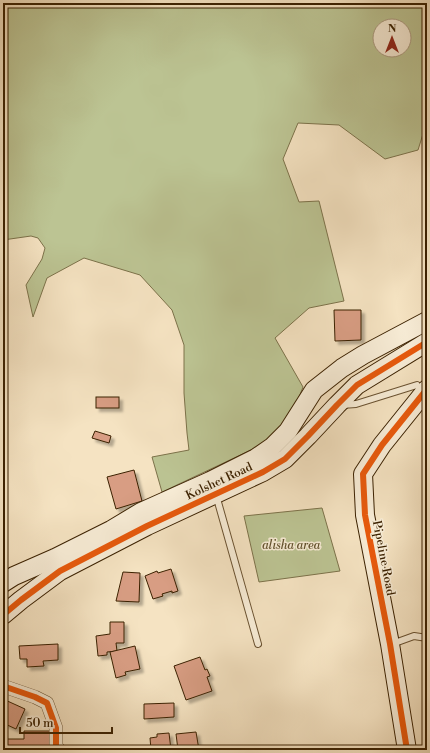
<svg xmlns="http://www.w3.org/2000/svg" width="430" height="753" font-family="'Libre Bodoni',serif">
	<defs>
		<filter id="shadow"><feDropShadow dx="3.5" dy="3.5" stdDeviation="1" flood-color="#0004"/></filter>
	</defs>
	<rect width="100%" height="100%" fill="#f5e3c2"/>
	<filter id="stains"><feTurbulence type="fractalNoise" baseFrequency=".005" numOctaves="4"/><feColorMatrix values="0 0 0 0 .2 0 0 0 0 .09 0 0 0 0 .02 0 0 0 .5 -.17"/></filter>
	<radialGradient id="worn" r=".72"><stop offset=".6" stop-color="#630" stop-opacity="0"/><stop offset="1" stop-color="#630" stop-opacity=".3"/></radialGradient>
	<g fill="#bcc493" stroke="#7c724a" fill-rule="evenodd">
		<path d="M3 3H427V121L418 150 385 159 339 125 298 123 283 159 299 202 319 201 344 301 309 308 275 338 303 387 294 410 266 443 162 492 152 457 189 450 187 433 184 393V345L172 310 140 275 84 258 47 278 33 317 26 285 42 259 45 248 38 238 31 236 3 240ZM380 26H404V50H380Z"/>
		<path d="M322 508 340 571 259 582 244 516Z"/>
	</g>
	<g fill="#d89d83" stroke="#3b2101" filter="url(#shadow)">
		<path d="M334 310H361V340L335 341Z"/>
		<rect x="96" y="397" width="23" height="11"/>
		<path d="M95 431 111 436 109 443 92 438Z"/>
		<path d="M134 470 142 501 116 509 107 477Z"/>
		<path d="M171 569 178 591 172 593V591L162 594 163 596 153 599 145 576 157 571 158 573Z"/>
		<path d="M123 572 140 573 139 602 116 601Z"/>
		<path d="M110 622H124V643H116L117 651 107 652V655L98 656 96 636 110 634Z"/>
		<path d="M58 644V660L43 661 44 666 27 667V659H20L19 646Z"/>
		<path d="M135 646 140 669 125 672 126 675 116 678 110 652Z"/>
		<path d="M200 657 205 670 207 669 210 676 207 677 212 691 186 700 174 666Z"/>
		<path d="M3 699 25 709 16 729 3 723Z"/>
		<path d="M174 703V717L144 719V704Z"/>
		<path d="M24 731H51V750H7V739H24Z"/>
		<path d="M196 732 199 750H178L176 734Z"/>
		<path d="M169 733 171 750H151L150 738 157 737V734Z"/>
	</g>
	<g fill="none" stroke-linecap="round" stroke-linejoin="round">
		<g stroke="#6a5231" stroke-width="8">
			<g id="lane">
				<path d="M342 405 356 404 417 385 422 393"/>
				<path d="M216 495 258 644"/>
				<path d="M392 644 414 636 427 638"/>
			</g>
		</g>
		<g stroke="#6a5231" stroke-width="14">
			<path id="street" d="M3 686 35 697 47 703 56 728V746L59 750"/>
		</g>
		<g stroke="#3b2101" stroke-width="20">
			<g id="secondary">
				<path d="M3 583 14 576 55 558 111 530 141 512 210 481 256 458 272 447 288 431 314 390 342 368 363 355 427 321"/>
				<path d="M3 615 21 600 60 571 147 526 263 472 285 459 308 436 337 405 357 385 427 342"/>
				<path d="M407 750 390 644 365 515 363 474 382 445 427 389"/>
			</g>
		</g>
		<use href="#lane" stroke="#f8edd7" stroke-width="6"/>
		<use href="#street" stroke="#f8edd7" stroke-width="13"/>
		<use href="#secondary" stroke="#f8edd7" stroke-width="18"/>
		<g stroke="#f8edd7" stroke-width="8">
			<g id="cycleway">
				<path d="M3 615 21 600 60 571 147 526 263 472 285 459 308 436 337 405 357 385 427 342"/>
				<path d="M3 686 35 697 47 703 56 728V746L59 750"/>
				<path d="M407 750 390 644 365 515 363 474 382 445 427 389"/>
			</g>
		</g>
		<use href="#cycleway" stroke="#e8590c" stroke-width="6"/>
	</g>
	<g text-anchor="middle" stroke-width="3" stroke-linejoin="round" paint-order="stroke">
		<g font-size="12" fill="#3b2101" stroke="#f8edd7">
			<text transform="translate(219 481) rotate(-25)" y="4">Kolshet Road</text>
			<text transform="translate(384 558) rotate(79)" y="4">Pipeline Road</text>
		</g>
		<g font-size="12" font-style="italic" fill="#62522d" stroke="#f8edd7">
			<text x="291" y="549">alisha area</text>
		</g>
	</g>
	<rect width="430" height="753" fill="none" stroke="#f5e3c2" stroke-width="16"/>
	<rect x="4" y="4" width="422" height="745" fill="none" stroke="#3b2101" stroke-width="2"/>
	<rect x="8" y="8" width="414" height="737" fill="none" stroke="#3b2101"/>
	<g transform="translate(392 38)"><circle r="19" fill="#f8edd7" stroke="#ac9b81"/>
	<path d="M0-3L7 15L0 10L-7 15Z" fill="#8f2418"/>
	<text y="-6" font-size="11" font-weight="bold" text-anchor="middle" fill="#3b2101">N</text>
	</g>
	<path d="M20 727v6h92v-6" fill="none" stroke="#3b2101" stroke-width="2"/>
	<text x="26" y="727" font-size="12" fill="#3b2101" stroke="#f8edd7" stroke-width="3" paint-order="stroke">50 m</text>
	<rect width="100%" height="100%" filter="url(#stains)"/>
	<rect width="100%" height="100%" fill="url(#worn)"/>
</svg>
